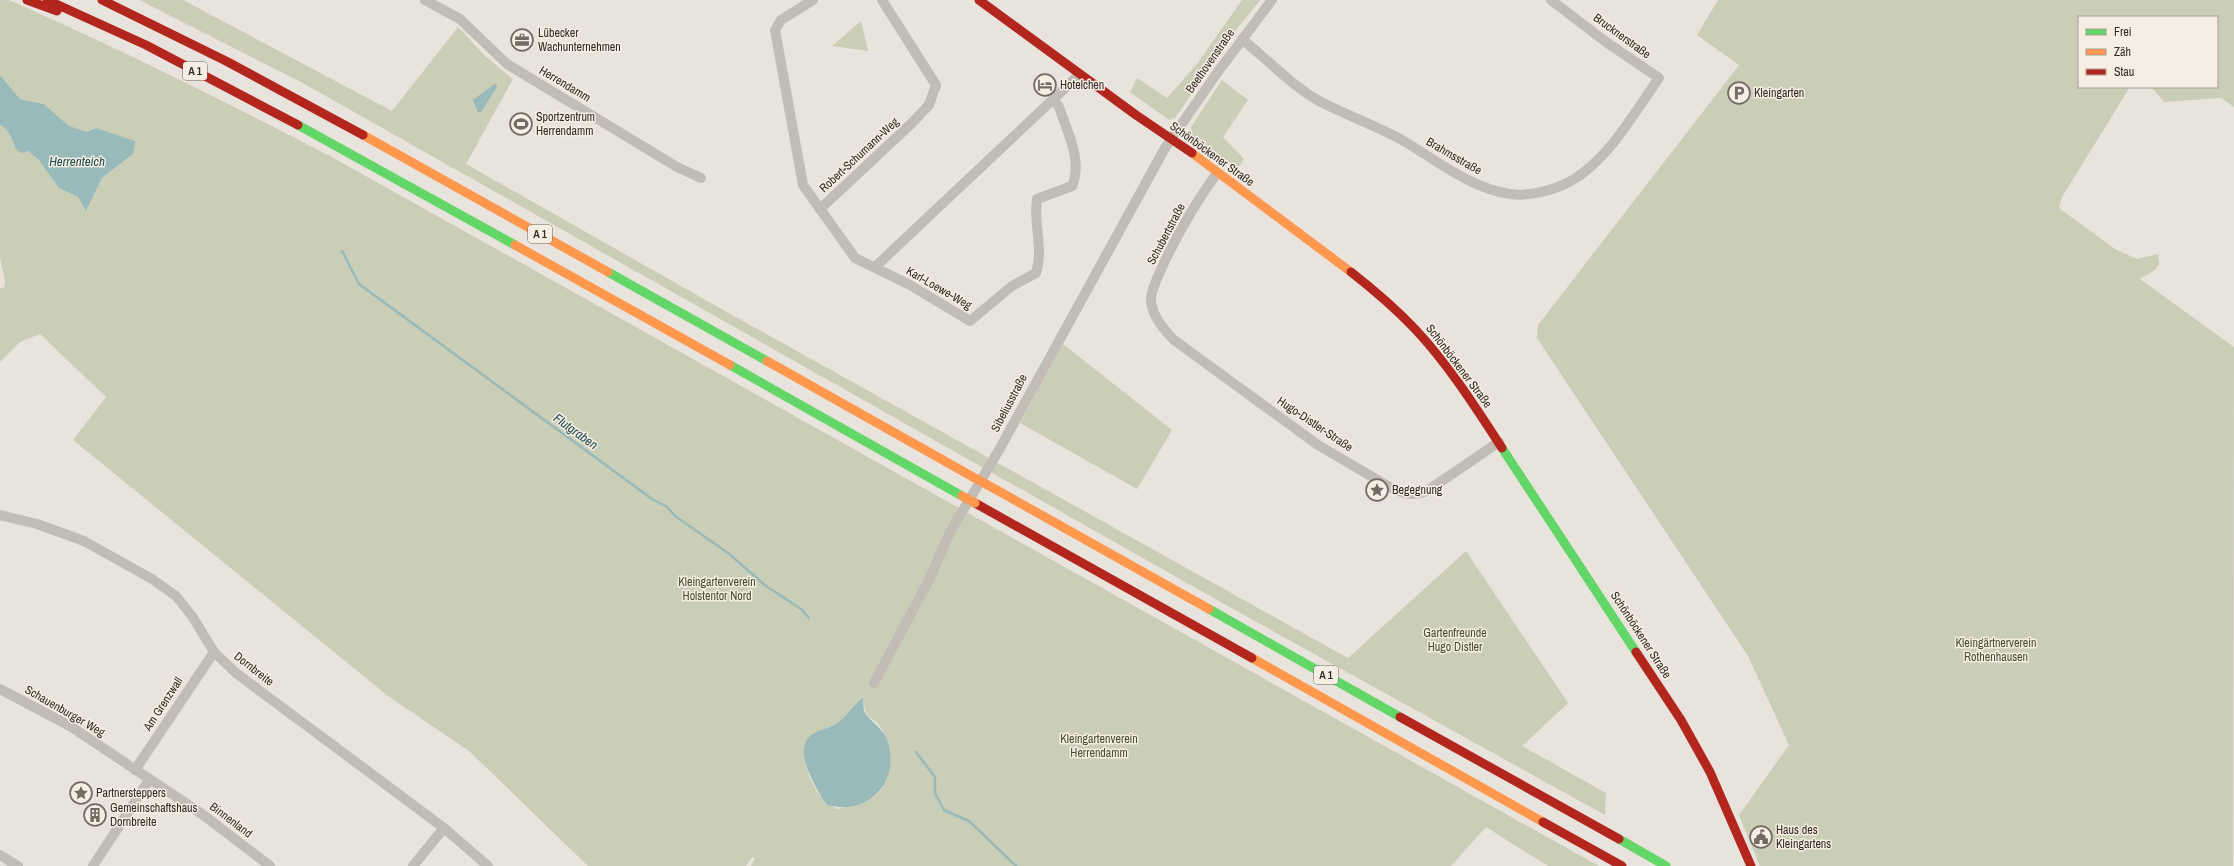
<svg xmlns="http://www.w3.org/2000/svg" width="2234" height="866" font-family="'Archivo Narrow',sans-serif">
	<rect width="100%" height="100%" fill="#e9e3dd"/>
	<g fill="#caceb7" fill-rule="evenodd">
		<path d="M0 0H9C118 48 224 101 330 156L1599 866H1548L1486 827 1451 866H751L755 858 752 857 746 866H588L469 751 388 696 73 440 106 397 40 334 20 342 0 362V288H4L5 281 0 258V125C8 129 13 139 15 148L28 151 38 159 59 188 78 197 86 211 102 178 133 154 69 126 44 104 20 99 0 75ZM863 699C866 724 874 714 883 731 894 752 893 790 867 801 858 805 847 806 837 809 820 802 806 776 805 757 805 750 811 740 813 734 827 728 840 723 850 713 855 708 857 702 863 699Z"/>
		<path d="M139 0H183L392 111 458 27 485 56 513 79 466 164 718 307 1348 658 1466 551 1568 703 1522 746 1606 793 1605 815 1233 609 301 82Z"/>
		<path d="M1242 0H1260L1236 30 1175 118 1169 120 1130 92 1137 78 1167 98 1197 64Z"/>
		<path d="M1718 0H2234V107L2221 98 2164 102 2151 87H2217V17H2079V87H2130L2062 197 2059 208 2115 249 2137 259 2158 254 2159 264 2155 270 2140 279 2234 347 2233 866H1760L1739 815 1789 745 1748 656 1537 338 1538 325 1739 65 1697 35Z"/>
		<path d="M861 21 868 51 832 46Z"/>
		<path d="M1222 80 1248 100 1223 137 1244 159 1237 170 1192 135 1191 127Z"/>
		<path d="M1063 344 1172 430 1137 489 1020 423Z"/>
	</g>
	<g fill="#99baba">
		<path d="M0 75 20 99 44 104 69 126 87 132 96 128 135 141 133 154 102 178 86 211 78 197 59 188 38 159 28 151 21 153 15 148C13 139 8 129 0 125Z"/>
		<path d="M494 84H496L497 87 481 112H478L473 100Z"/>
		<path d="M863 698 864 711C871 723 883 727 888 742 900 783 868 816 827 805 817 791 794 753 809 737 816 730 828 729 837 723 848 716 853 705 863 698Z"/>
	</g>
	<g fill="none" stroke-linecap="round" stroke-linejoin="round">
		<g stroke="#99baba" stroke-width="2.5">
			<path d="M342 251 359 284 652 499 667 507 675 516 728 553 766 586 801 609 809 618"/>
			<path d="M916 752 935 777V793L944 810 969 821 1016 866"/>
		</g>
		<g stroke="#c2bcb6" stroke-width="10">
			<path d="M425 0 460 19 507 64 677 167 701 178"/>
			<path d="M813 0 781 20 775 30 803 185 855 258 910 285 970 321 1012 286 1036 273C1044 249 1033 223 1037 199L1072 186C1083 161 1067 131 1059 107L1054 100"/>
			<path d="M1242 39C1268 60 1296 90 1325 104 1351 117 1377 126 1402 140 1436 160 1470 188 1510 194 1529 197 1554 190 1571 181 1609 159 1634 113 1659 78L1606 42 1551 0"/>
			<path d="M1217 173C1196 202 1179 231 1164 263 1159 274 1153 285 1151 297 1150 313 1163 329 1174 340L1318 445 1393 489C1406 494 1414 496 1427 491L1499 442"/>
			<path d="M820 209 912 123 929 105 936 85 882 0"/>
			<path d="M875 267 1080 74"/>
			<path d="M0 515 37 524 84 541 152 579 176 596 192 616 214 652 236 673 444 828 488 866"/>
			<path d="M874 683 929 580 950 532 999 450 1165 148 1217 73 1272 0"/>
			<path d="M0 689 70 726 202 814 270 866"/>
			<path d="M135 770 214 652"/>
			<path d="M0 855 18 866"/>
			<path d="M93 866 149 780"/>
			<path d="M413 866 444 828"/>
		</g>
		<g stroke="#63d668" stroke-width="9">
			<path d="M298 125 515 245"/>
			<path d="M608 272 767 361"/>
			<path d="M730 365 962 496"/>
			<path d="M1502 448 1636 652"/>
			<path d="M1209 609 1400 717"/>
			<path d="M1619 839 1666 866"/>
		</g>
		<g stroke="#ff974d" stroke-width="9">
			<path d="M363 135 608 272"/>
			<path d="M1192 153 1351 272"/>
			<path d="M515 245 730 365"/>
			<path d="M767 361 973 477"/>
			<path d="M986 484 1209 609"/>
			<path d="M1252 658 1543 822"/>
		</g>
		<g stroke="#b3261e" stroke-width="9">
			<path d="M27 0 57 11"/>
			<path d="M47 0 146 45 298 125"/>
			<path d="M102 0 226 61 363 135"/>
			<path d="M979 0 1136 115 1192 153"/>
			<path d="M1351 272C1374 290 1396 309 1415 329 1448 364 1476 408 1502 448"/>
			<path d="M975 503 1252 658"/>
			<path d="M1636 652 1681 720 1710 772 1751 866"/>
			<path d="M1400 717 1619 839"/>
			<path d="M1543 822 1622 866"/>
		</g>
		<g stroke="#ff974d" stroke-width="9">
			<path d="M973 477 986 484"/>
			<path d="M962 496 975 503"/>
		</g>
	</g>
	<defs>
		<g id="office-ring" transform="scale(1.15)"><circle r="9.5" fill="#f7eee3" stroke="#726a65" stroke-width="1.5"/><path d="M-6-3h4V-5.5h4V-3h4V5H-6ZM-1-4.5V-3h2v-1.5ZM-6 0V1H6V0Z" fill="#726a65"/></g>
		<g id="hotel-ring" transform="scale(1.15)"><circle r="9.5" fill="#f7eee3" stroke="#726a65" stroke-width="1.5"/><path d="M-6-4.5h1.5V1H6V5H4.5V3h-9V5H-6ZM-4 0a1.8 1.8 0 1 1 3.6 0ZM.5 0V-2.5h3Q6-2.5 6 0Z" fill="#726a65"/></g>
		<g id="parking-ring" transform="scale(1.15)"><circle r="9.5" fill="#f7eee3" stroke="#726a65" stroke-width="1.5"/><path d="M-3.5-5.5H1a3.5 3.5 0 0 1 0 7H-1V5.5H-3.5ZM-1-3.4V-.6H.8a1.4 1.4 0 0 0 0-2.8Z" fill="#726a65"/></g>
		<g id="stadium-ring" transform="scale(1.15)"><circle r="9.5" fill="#f7eee3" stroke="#726a65" stroke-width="1.5"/><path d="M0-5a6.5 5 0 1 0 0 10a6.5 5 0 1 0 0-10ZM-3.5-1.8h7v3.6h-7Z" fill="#726a65"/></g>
		<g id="sight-ring" transform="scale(1.15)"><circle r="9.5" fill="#f7eee3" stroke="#726a65" stroke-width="1.5"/><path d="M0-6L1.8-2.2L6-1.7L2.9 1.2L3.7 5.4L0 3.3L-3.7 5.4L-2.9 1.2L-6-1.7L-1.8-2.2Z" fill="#726a65"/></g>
		<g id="building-ring" transform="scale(1.15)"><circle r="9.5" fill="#f7eee3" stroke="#726a65" stroke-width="1.5"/><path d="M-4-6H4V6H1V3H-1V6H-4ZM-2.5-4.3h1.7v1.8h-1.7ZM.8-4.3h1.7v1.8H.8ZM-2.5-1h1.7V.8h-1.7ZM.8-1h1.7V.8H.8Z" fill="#726a65"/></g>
		<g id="civic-ring" transform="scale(1.15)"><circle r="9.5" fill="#f7eee3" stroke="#726a65" stroke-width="1.5"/><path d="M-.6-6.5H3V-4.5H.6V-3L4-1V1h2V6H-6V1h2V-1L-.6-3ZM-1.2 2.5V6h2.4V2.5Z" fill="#726a65"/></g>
	</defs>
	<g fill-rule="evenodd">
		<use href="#office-ring" x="522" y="40"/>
		<use href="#hotel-ring" x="1045" y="85"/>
		<use href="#parking-ring" x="1739" y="93"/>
		<use href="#stadium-ring" x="521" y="124"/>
		<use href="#sight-ring" x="1377" y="490"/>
		<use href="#sight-ring" x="81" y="793"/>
		<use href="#building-ring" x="95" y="815"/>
		<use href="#civic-ring" x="1761" y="837"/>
	</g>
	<g text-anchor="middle" stroke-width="3" stroke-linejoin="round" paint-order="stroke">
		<g fill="#f7eee3" stroke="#6d645e" stroke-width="1">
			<rect x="183" y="62" width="24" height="18" rx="3"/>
			<rect x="528" y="225" width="24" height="18" rx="3"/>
			<rect x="1314" y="666" width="24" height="18" rx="3"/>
		</g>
		<g font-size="11" font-weight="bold" fill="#322925">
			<text x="195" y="75">A 1</text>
			<text x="540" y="238">A 1</text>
			<text x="1326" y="679">A 1</text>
		</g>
		<g font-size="12" fill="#322925" stroke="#f7eee3" text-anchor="start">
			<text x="538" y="37">Lübecker<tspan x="538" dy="14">Wachunternehmen</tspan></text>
			<text x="1060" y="89">Hotelchen</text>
			<text x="1754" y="97">Kleingarten</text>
			<text x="536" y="121">Sportzentrum<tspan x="536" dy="14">Herrendamm</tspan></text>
			<text x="1392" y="494">Begegnung</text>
			<text x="96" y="797">Partnersteppers</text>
			<text x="110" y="812">Gemeinschaftshaus<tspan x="110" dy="14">Dornbreite</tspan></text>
			<text x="1776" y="834">Haus des<tspan x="1776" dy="14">Kleingartens</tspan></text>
		</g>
		<g font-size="12" fill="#322925" stroke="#f7eee3">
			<text transform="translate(1622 36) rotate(36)" y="4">Brucknerstraße</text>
			<text transform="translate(1210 61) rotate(-55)" y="4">Beethovenstraße</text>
			<text transform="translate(565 84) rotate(31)" y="4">Herrendamm</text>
			<text transform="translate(1212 154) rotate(36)" y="4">Schönböckener Straße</text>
			<text transform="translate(859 155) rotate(-43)" y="4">Robert-Schumann-Weg</text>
			<text transform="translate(1454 156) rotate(30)" y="4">Brahmsstraße</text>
			<text transform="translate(1166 234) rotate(-62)" y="4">Schubertstraße</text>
			<text transform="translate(939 288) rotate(30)" y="4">Karl-Loewe-Weg</text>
			<text transform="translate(1459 366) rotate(53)" y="4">Schönböckener Straße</text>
			<text transform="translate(1009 403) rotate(-62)" y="4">Sibeliusstraße</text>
			<text transform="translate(1315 424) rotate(34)" y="4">Hugo-Distler-Straße</text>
			<text transform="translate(1641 635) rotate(57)" y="4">Schönböckener Straße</text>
			<text transform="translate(254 669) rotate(38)" y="4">Dornbreite</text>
			<text transform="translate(163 704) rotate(-57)" y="4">Am Grenzwall</text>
			<text transform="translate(65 711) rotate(30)" y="4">Schauenburger Weg</text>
			<text transform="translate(231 820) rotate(37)" y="4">Binnenland</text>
		</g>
		<g font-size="12" fill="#414f2a" stroke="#f7eee3">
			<text x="717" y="586">Kleingartenverein<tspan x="717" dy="14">Holstentor Nord</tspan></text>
			<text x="1455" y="637">Gartenfreunde<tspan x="1455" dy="14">Hugo Distler</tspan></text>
			<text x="1996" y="647">Kleingärtnerverein<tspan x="1996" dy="14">Rothenhausen</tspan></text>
			<text x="1099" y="743">Kleingartenverein<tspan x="1099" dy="14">Herrendamm</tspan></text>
		</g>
		<g font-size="13" font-style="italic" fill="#1d4e51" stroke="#f7eee3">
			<text x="77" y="166">Herrenteich</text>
			<text transform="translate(576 431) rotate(36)" y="5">Flutgraben</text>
		</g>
	</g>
	<rect x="2078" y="16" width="140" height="72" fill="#f7eee3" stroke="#a89f97"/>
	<rect x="2086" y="29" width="20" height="6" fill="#63d668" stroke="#a89f97"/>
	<text x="2114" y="36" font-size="12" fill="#322925">Frei</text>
	<rect x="2086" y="49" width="20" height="6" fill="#ff974d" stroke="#a89f97"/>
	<text x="2114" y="56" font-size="12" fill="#322925">Zäh</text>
	<rect x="2086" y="69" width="20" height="6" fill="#b3261e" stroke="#a89f97"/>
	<text x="2114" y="76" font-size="12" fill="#322925">Stau</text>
</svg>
